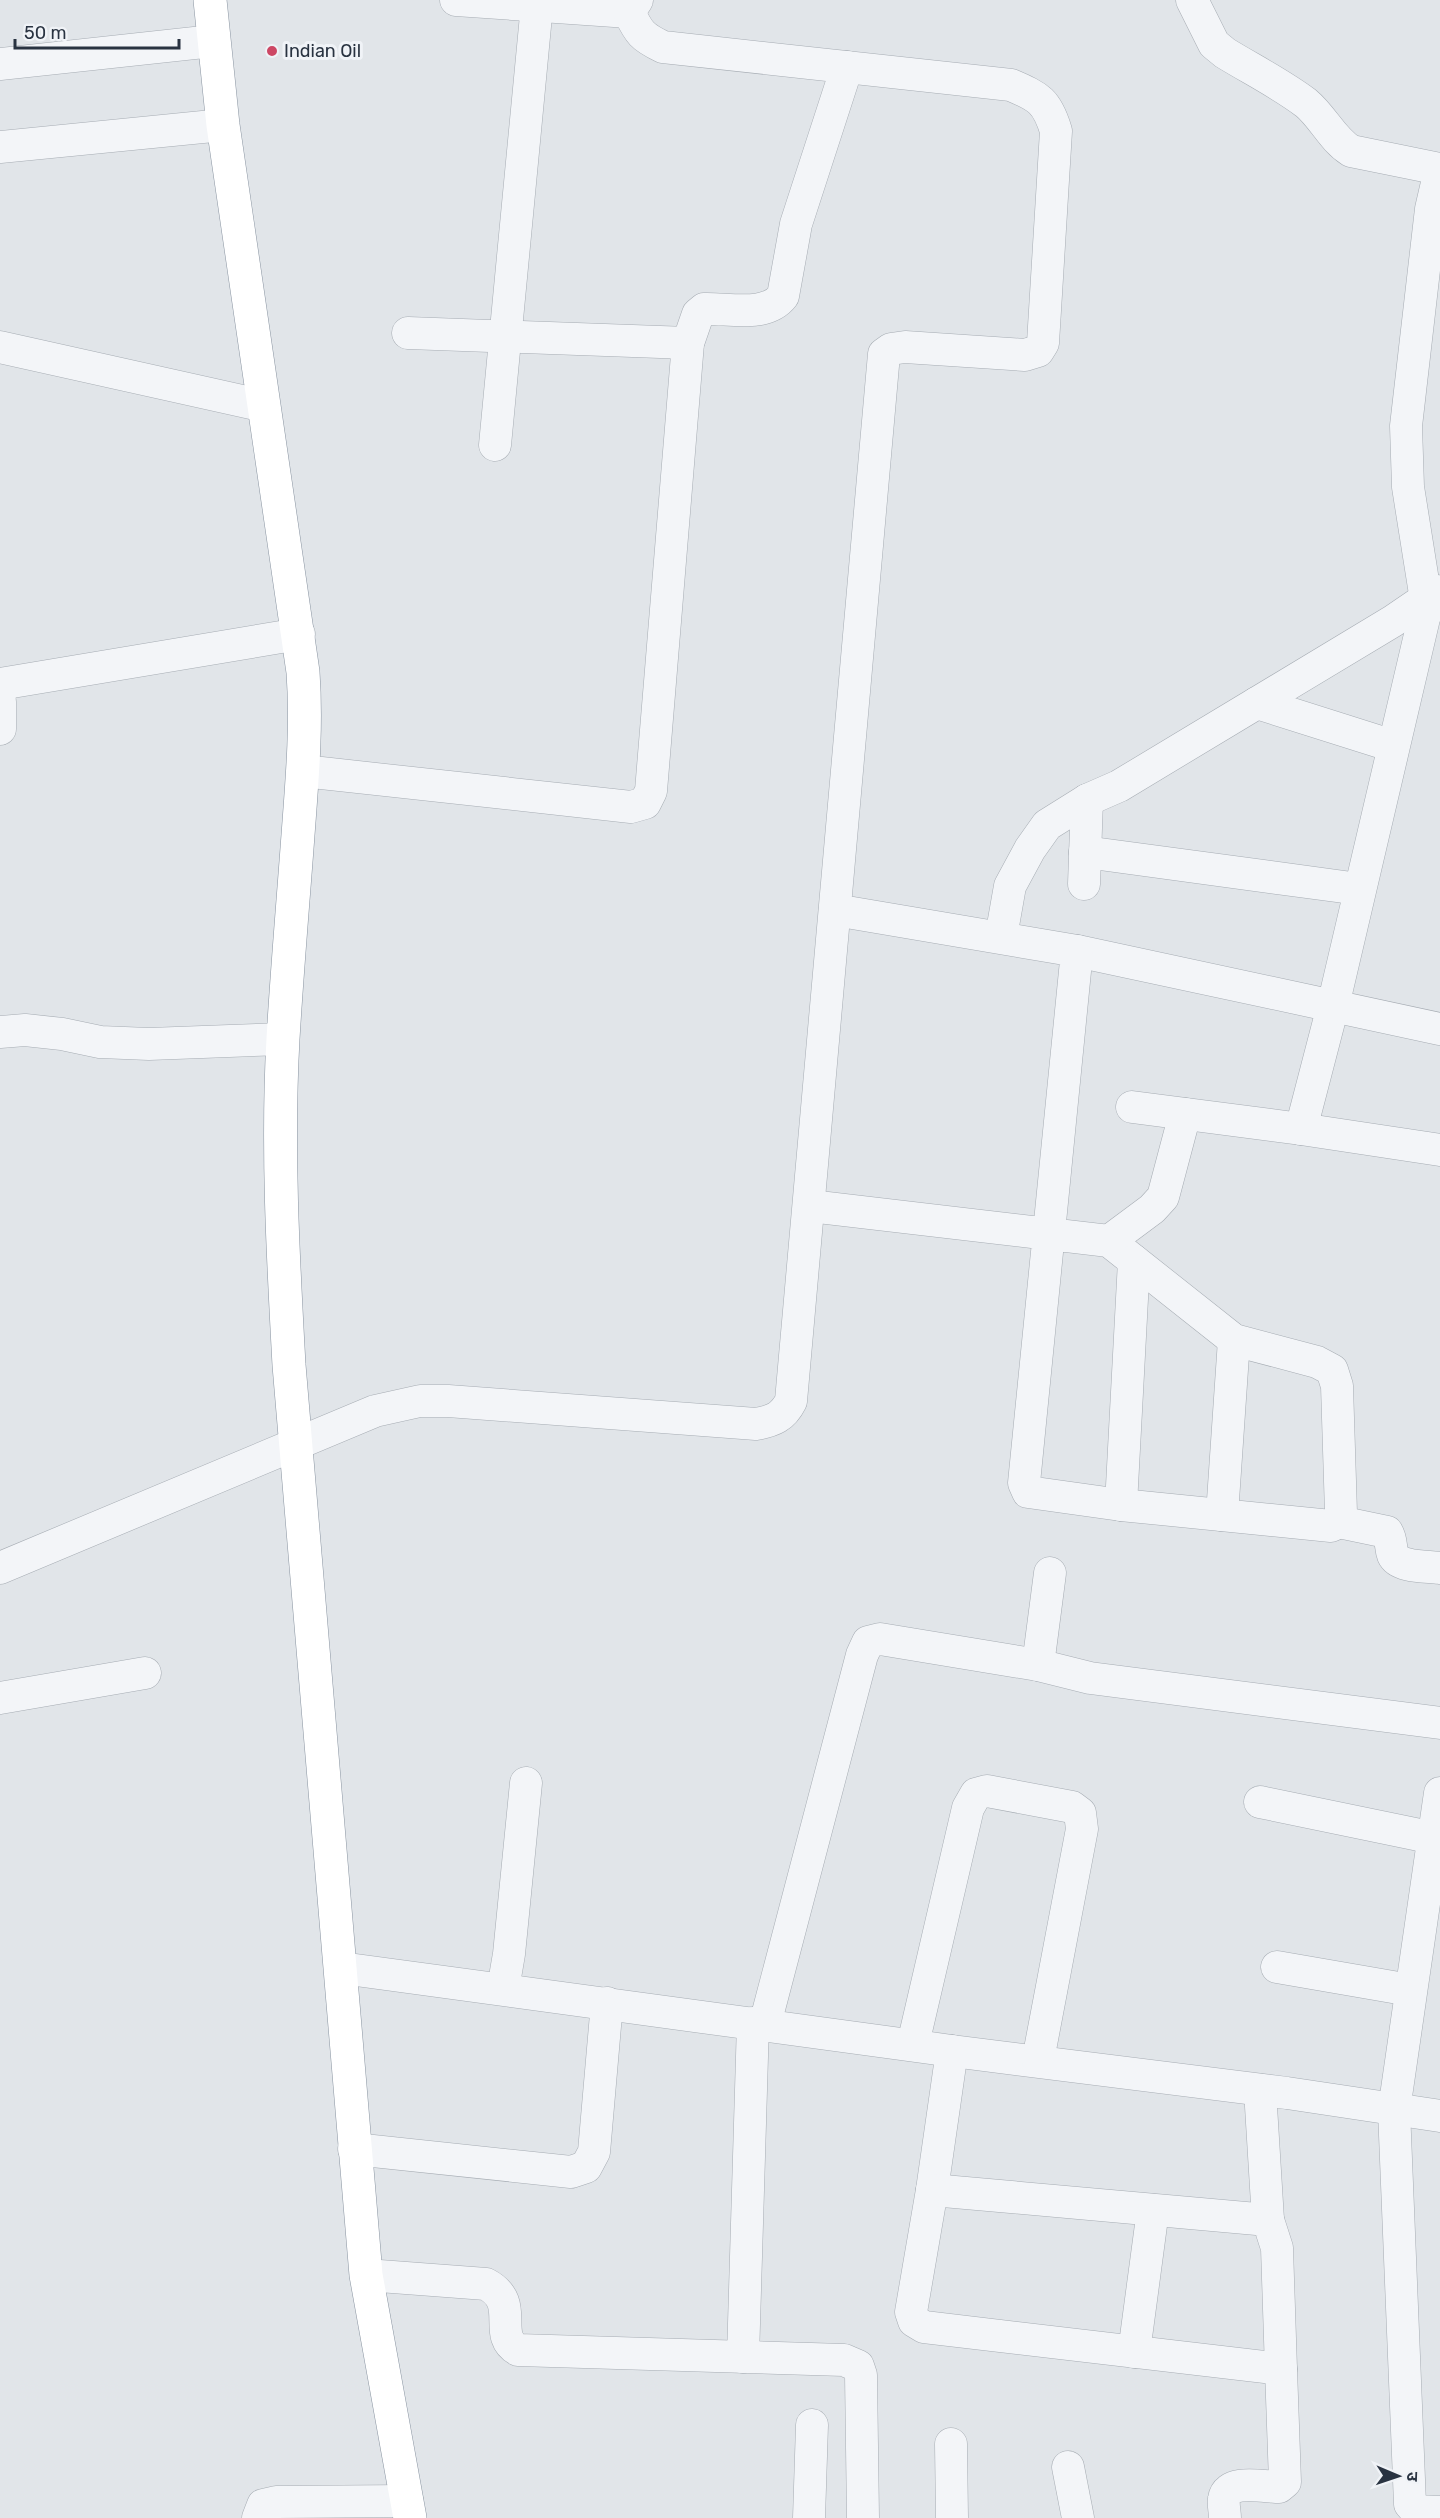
<svg xmlns="http://www.w3.org/2000/svg" width="1440" height="2518" font-family="Rubik,'Noto Sans Devanagari',sans-serif">
	<rect width="100%" height="100%" fill="#e1e5e9"/>
	<g fill="none" stroke-linecap="round" stroke-linejoin="round">
		<g stroke="#a6acb3" stroke-width="33">
			<g id="minor">
				<path d="M456 0 629 12 637 0"/>
				<path d="M1192 0 1214 44 1225 53C1251 69 1281 84 1306 103 1323 117 1332 139 1351 151L1440 169"/>
				<path d="M0 64 213 41"/>
				<path d="M0 147 223 125"/>
				<path d="M408 333 688 343"/>
				<path d="M0 347 264 406"/>
				<path d="M495 445 537 5"/>
				<path d="M1433 594 1424 618 1333 1006 1301 1129 1440 1150"/>
				<path d="M1426 600 1408 487 1406 426 1431 209 1440 170"/>
				<path d="M0 693 6 683 299 634"/>
				<path d="M0 702V729"/>
				<path d="M1257 703 1393 746"/>
				<path d="M303 771 631 807 645 803 651 791 688 343 698 314 704 309C729 308 766 318 783 296L796 224 847 67"/>
				<path d="M1085 852 1359 889"/>
				<path d="M1084 884 1087 800"/>
				<path d="M1001 937 1010 886 1030 849 1047 825 1087 800 1119 786 1393 621 1437 591"/>
				<path d="M1077 951 1440 1029"/>
				<path d="M0 1032 25 1030 62 1034 100 1042 149 1044 283 1039"/>
				<path d="M1132 1107 1301 1129"/>
				<path d="M810 1206 1109 1241 1234 1340 1317 1362 1332 1370 1337 1386 1341 1513 1339 1522 1331 1526 1121 1505 1028 1492 1024 1483 1077 951 835 910"/>
				<path d="M1109 1241 1152 1209 1163 1197 1185 1114"/>
				<path d="M1121 1505 1134 1261"/>
				<path d="M1222 1515 1234 1340"/>
				<path d="M1339 1522 1387 1532C1392 1540 1390 1547 1393 1555 1399 1568 1428 1566 1440 1568"/>
				<path d="M0 1568 375 1411 420 1401H448L756 1424C773 1421 783 1417 791 1401L884 354 891 349 905 347 1025 355 1038 351 1043 343 1056 131C1047 101 1039 97 1011 85L663 47C642 37 639 33 629 12"/>
				<path d="M1038 1665 1050 1573"/>
				<path d="M0 1698 145 1673"/>
				<path d="M1440 1793 1394 2110 1410 2504 1416 2511 1440 2512"/>
				<path d="M1260 1802 1434 1838"/>
				<path d="M1277 1967 1410 1990"/>
				<path d="M341 1968 952 2051 1287 2093 1440 2116"/>
				<path d="M503 1989 509 1954 526 1783"/>
				<path d="M765 2024 862 1655 868 1642 880 1639 1038 1665 1090 1678 1440 1723"/>
				<path d="M913 2044 968 1808 976 1794 987 1791 1072 1807 1080 1813 1082 1829 1038 2060"/>
				<path d="M952 2051 932 2190 911 2312 914 2321 924 2327 1281 2369 1285 2482 1279 2487C1264 2487 1227 2478 1224 2499 1223 2505 1225 2512 1225 2518"/>
				<path d="M1260 2090 1268 2220"/>
				<path d="M354 2149 571 2172 586 2167 594 2152 607 2003"/>
				<path d="M932 2190 1268 2220 1277 2248 1281 2369"/>
				<path d="M366 2275 486 2284C522 2303 491 2335 518 2350L844 2360 858 2366 861 2375 863 2518"/>
				<path d="M1134 2352 1153 2210"/>
				<path d="M743 2357 753 2023"/>
				<path d="M951 2444 952 2518"/>
				<path d="M1068 2467 1078 2518"/>
				<path d="M258 2518 263 2505 276 2502 407 2501"/>
				<path d="M809 2518 812 2425"/>
			</g>
		</g>
		<g stroke="#8893a0" stroke-width="34">
			<path id="highway" d="M210 0 223 125 303 672C307 727 302 781 298 835 293 903 287 971 283 1039 277 1147 283 1257 289 1365L366 2275 410 2518"/>
		</g>
		<use href="#minor" stroke="#f3f5f8" stroke-width="32"/>
		<use href="#highway" stroke="#fff" stroke-width="33"/>
	</g>
	<circle fill="#cd4764" stroke="#f0f3f7" stroke-width="2" cx="272" cy="51" r="6"/>
	<g text-anchor="middle" stroke-width="6" stroke-linejoin="round" paint-order="stroke">
		<g font-size="18" fill="#293341" stroke="#f0f3f7" text-anchor="start">
			<text x="284" y="57">Indian Oil</text>
		</g>
	</g>
	<g transform="translate(1398 2476) rotate(92)" stroke="#f0f3f7" stroke-width="4.5" paint-order="stroke">
	<path d="M0-4.5L10 22L0 15L-10 22Z" fill="#293341"/>
	<text y="-9" font-size="16" font-weight="bold" text-anchor="middle" fill="#293341">उ</text>
	</g>
	<path d="M15 39v9h164v-9" fill="none" stroke="#293341" stroke-width="3"/>
	<text x="24" y="39" font-size="18" fill="#293341" stroke="#f0f3f7" stroke-width="4.5" paint-order="stroke">50 m</text>
</svg>
